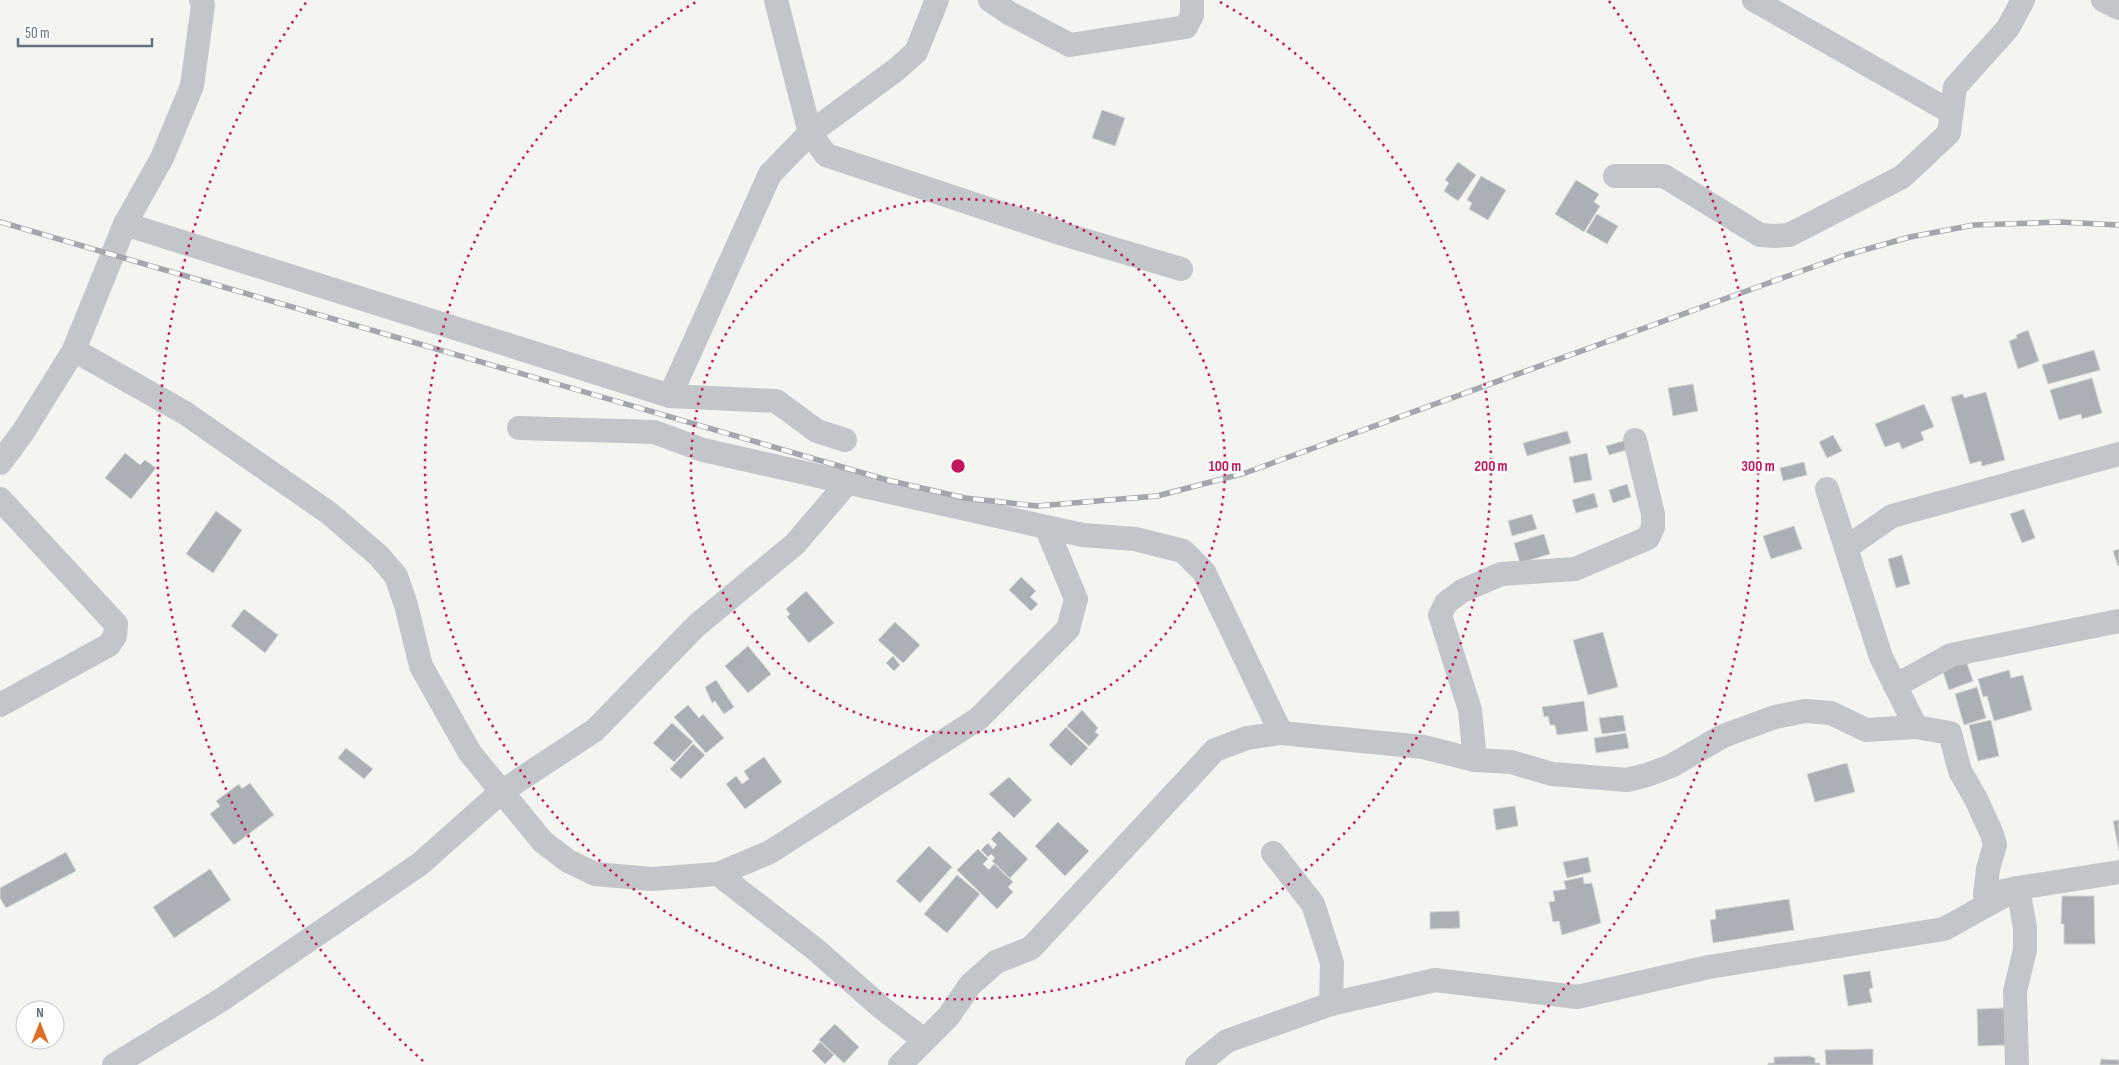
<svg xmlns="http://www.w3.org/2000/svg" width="2119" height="1065" font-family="'Sofia Sans Condensed',sans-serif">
	<rect width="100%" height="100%" fill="#f4f5f1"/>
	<g fill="#aab0b6" stroke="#d5d6d3">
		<path d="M1102 110 1125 118 1115 146 1092 138Z"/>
		<path d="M1458 162 1476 175 1458 201 1444 191 1449 183 1445 180Z"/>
		<path d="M1481 176 1506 190 1488 220 1469 209 1472 203 1467 200Z"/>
		<path d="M1576 180 1599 194 1594 202 1600 206 1584 232 1555 214Z"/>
		<path d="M1597 214 1618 226 1607 244 1586 232Z"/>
		<path d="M2028 330 2039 361 2018 369 2009 341 2017 338 2016 335Z"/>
		<path d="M2094 350 2100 370 2048 384 2042 365Z"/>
		<path d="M2092 378 2102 413 2082 419 2081 414 2059 420 2050 390Z"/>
		<path d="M1693 384 1698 411 1673 416 1668 388Z"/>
		<path d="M1986 392 2005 460 1982 466 1981 461 1970 464 1951 397 1963 394 1964 398Z"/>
		<path d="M1924 404 1934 427 1921 432 1924 440 1902 449 1899 442 1885 447 1875 424Z"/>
		<path d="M1567 431 1571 443 1527 456 1523 443Z"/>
		<path d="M1833 435 1842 451 1827 458 1819 442Z"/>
		<path d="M1631 439 1633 448 1609 455 1606 446Z"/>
		<path d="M125 453 140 465 145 460 156 468 131 499 105 478Z"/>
		<path d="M1587 453 1592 480 1574 483 1569 457Z"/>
		<path d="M1804 462 1807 475 1783 481 1780 468Z"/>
		<path d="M1627 484 1631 497 1613 503 1609 490Z"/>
		<path d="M1594 493 1598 507 1576 513 1572 500Z"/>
		<path d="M2024 509 2035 538 2022 543 2010 514Z"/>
		<path d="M216 511 242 530 213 573 186 554Z"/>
		<path d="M1532 514 1537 529 1512 536 1508 521Z"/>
		<path d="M1794 526 1802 549 1771 559 1763 536Z"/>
		<path d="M1544 534 1550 554 1520 563 1514 543Z"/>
		<path d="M2119 549V565L2118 566 2113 551Z"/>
		<path d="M1902 555 1910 584 1896 588 1888 559Z"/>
		<path d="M1021 577 1036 591 1030 597 1038 604 1031 611 1009 590Z"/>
		<path d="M806 591 834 623 809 643 787 617 790 614 786 609Z"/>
		<path d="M244 609 278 635 265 653 231 626Z"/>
		<path d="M895 622 920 645 903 663 878 640Z"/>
		<path d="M1603 632 1618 687 1588 695 1573 640Z"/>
		<path d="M748 646 771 674 748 693 725 666Z"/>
		<path d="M1964 655 1973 681 1949 690 1940 663Z"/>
		<path d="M893 656 900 665 894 671 886 663Z"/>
		<path d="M2009 670 2011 678 2023 675 2032 710 1994 721 1987 696 1983 697 1978 679Z"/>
		<path d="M716 680 734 707 724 714 715 701 712 703 705 687Z"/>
		<path d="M1977 687 1986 718 1964 725 1955 694Z"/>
		<path d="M1584 701 1588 731 1557 735 1555 725H1550L1548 716 1544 717 1542 707Z"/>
		<path d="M688 705 699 718 703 714 724 738 706 753 674 717Z"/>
		<path d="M1082 710 1098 728 1095 732 1099 735 1089 746 1067 726Z"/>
		<path d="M1623 715 1626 731 1602 734 1599 718Z"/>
		<path d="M1991 720 1999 756 1978 761 1969 725Z"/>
		<path d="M672 723 693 742 674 762 653 743Z"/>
		<path d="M1066 727 1088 748 1071 766 1049 745Z"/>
		<path d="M1626 733 1629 748 1596 753 1594 738Z"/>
		<path d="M693 744 705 755 681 779 670 769Z"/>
		<path d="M346 748 373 769 364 779 338 758Z"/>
		<path d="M764 757 782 782 745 809 726 784 736 776 742 784 749 779 744 771Z"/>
		<path d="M1847 763 1855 792 1815 802 1807 774Z"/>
		<path d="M1009 777 1032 800 1014 818 989 794Z"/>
		<path d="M250 783 274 815 234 845 210 814 220 806 216 801 239 784 242 789Z"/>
		<path d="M1515 806 1518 826 1496 830 1493 809Z"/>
		<path d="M2119 820V851L2113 821Z"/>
		<path d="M1058 822 1089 851 1065 876 1035 846Z"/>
		<path d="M999 831 1028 859 1010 878 992 861 995 858 991 854 988 857 981 850 988 843 993 849 997 845 991 839Z"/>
		<path d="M929 846 952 867 920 903 896 881Z"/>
		<path d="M978 849 988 859 983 864 989 870 994 864 1013 882 1008 887 1013 892 997 909 957 870Z"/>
		<path d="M66 852 76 871 6 908 0 898V888Z"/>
		<path d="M1588 857 1591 872 1567 878 1563 862Z"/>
		<path d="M210 869 231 900 174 938 153 907Z"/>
		<path d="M957 875 980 894 947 933 924 914Z"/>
		<path d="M1583 877 1584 884 1592 883 1601 923 1562 935 1559 921 1553 922 1549 902 1555 901 1553 891 1566 889 1564 881Z"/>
		<path d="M2062 896H2094L2095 944H2064V924H2061Z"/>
		<path d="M1789 899 1794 930 1713 943 1710 920 1716 919 1715 910Z"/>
		<path d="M1459 911 1460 928 1430 929V912Z"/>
		<path d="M1870 971 1873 988 1869 989 1872 1002 1848 1006 1843 975Z"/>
		<path d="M2007 1008 2008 1045 1978 1046 1977 1009Z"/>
		<path d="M835 1024 859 1047 844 1063 819 1040Z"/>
		<path d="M820 1042 834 1055 825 1064 812 1051Z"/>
		<path d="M1873 1049V1065H1826L1825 1050Z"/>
		<path d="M1809 1056 1815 1058V1063H1820V1065H1768V1063H1774V1057Z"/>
		<path d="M2101 1059 2119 1060V1065H2100Z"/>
	</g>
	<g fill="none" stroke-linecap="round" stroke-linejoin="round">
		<g stroke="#c2c5c9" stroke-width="24">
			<path d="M776 0 810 133 826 155 1063 234 1181 269"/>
			<path d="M990 0 1009 13 1070 45 1186 27 1192 15V0"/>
			<path d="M1754 0 1951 112"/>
			<path d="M2103 0 2119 8"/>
			<path d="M1615 176H1664L1760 235 1774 236 1789 235 1902 177 1949 133 1955 87 2008 28 2023 0"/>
			<path d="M125 224 670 396 776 401 817 431 845 440"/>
			<path d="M74 350 185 413 329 513 379 556 396 576 406 605 421 666 470 753 543 842 568 861 595 874 652 879 718 874 770 852 978 719 1068 629 1076 599 1046 527"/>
			<path d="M670 396 770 174 810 133 897 69 916 52 937 0"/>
			<path d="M519 428 654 432 703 450 1046 527 1083 535 1135 539 1183 551 1204 572 1281 733"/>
			<path d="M0 463 23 432 74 350 125 224 162 158 192 86 203 5 201 0"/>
			<path d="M1827 489 1881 657 1916 727"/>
			<path d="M0 499 116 624 115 636 109 645 0 705"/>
			<path d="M1846 548 1892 516 2119 454"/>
			<path d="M1895 686 1951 655 2119 621"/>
			<path d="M1475 760 1470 710 1440 615 1446 603 1462 591 1501 574 1575 569 1648 538 1653 527V514L1635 440"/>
			<path d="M1273 853 1313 904 1332 963 1331 1004"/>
			<path d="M718 874 815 949 882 1008 924 1040"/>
			<path d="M114 1065 221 1000 420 864 501 792 595 730 696 626 795 544 848 482"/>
			<path d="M900 1065 948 1017 970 985 996 962 1031 948 1215 750 1247 738 1281 733 1423 747 1475 760 1511 762 1552 774 1627 780 1647 775 1671 766 1723 736 1775 717 1805 711 1831 713 1866 730 1916 727 1950 733 1960 771 1976 799 1992 834 1995 845 1988 869 1985 895 2018 888 2025 928V950L2015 991 2017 1065"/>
			<path d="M1197 1065 1227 1041 1331 1004 1435 980 1577 997 1709 967 1944 929 2018 888 2119 872"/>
		</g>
		<g stroke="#a3a7ad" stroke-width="5.5">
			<path id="rail" d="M0 222 887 480 965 498 1037 506 1157 496 1245 473 1843 256 1910 237 1974 225 2060 222 2119 225"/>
		</g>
		<use href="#rail" stroke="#fff" stroke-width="4" stroke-dasharray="11" stroke-linecap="butt"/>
	</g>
	<g fill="none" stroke="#c2185b" stroke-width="2.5" stroke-dasharray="2.5 5">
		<circle cx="958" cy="466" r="267"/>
		<path d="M1220 2A533 533 0 1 1 696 2"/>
		<path d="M423 1061A800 800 0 0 1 307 1M1609 1A800 800 0 0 1 1493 1061"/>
	</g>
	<circle cx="958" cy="466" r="8" fill="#c2185b" stroke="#fff" stroke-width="2.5"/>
	<g font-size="15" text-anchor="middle" font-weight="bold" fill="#c2185b" stroke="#fff" stroke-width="5" stroke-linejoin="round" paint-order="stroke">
		<text x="1225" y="471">100 m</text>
		<text x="1491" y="471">200 m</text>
		<text x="1758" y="471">300 m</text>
	</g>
	<g transform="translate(40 1025)"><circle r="24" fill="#ffffff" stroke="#c1c6cd"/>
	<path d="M0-4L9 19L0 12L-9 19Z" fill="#df6e26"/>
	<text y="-8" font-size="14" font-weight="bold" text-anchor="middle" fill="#647081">N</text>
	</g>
	<path d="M18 38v8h134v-8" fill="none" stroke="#647081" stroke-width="2.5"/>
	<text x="25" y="38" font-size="15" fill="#647081" stroke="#ffffff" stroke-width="4" paint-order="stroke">50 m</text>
</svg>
